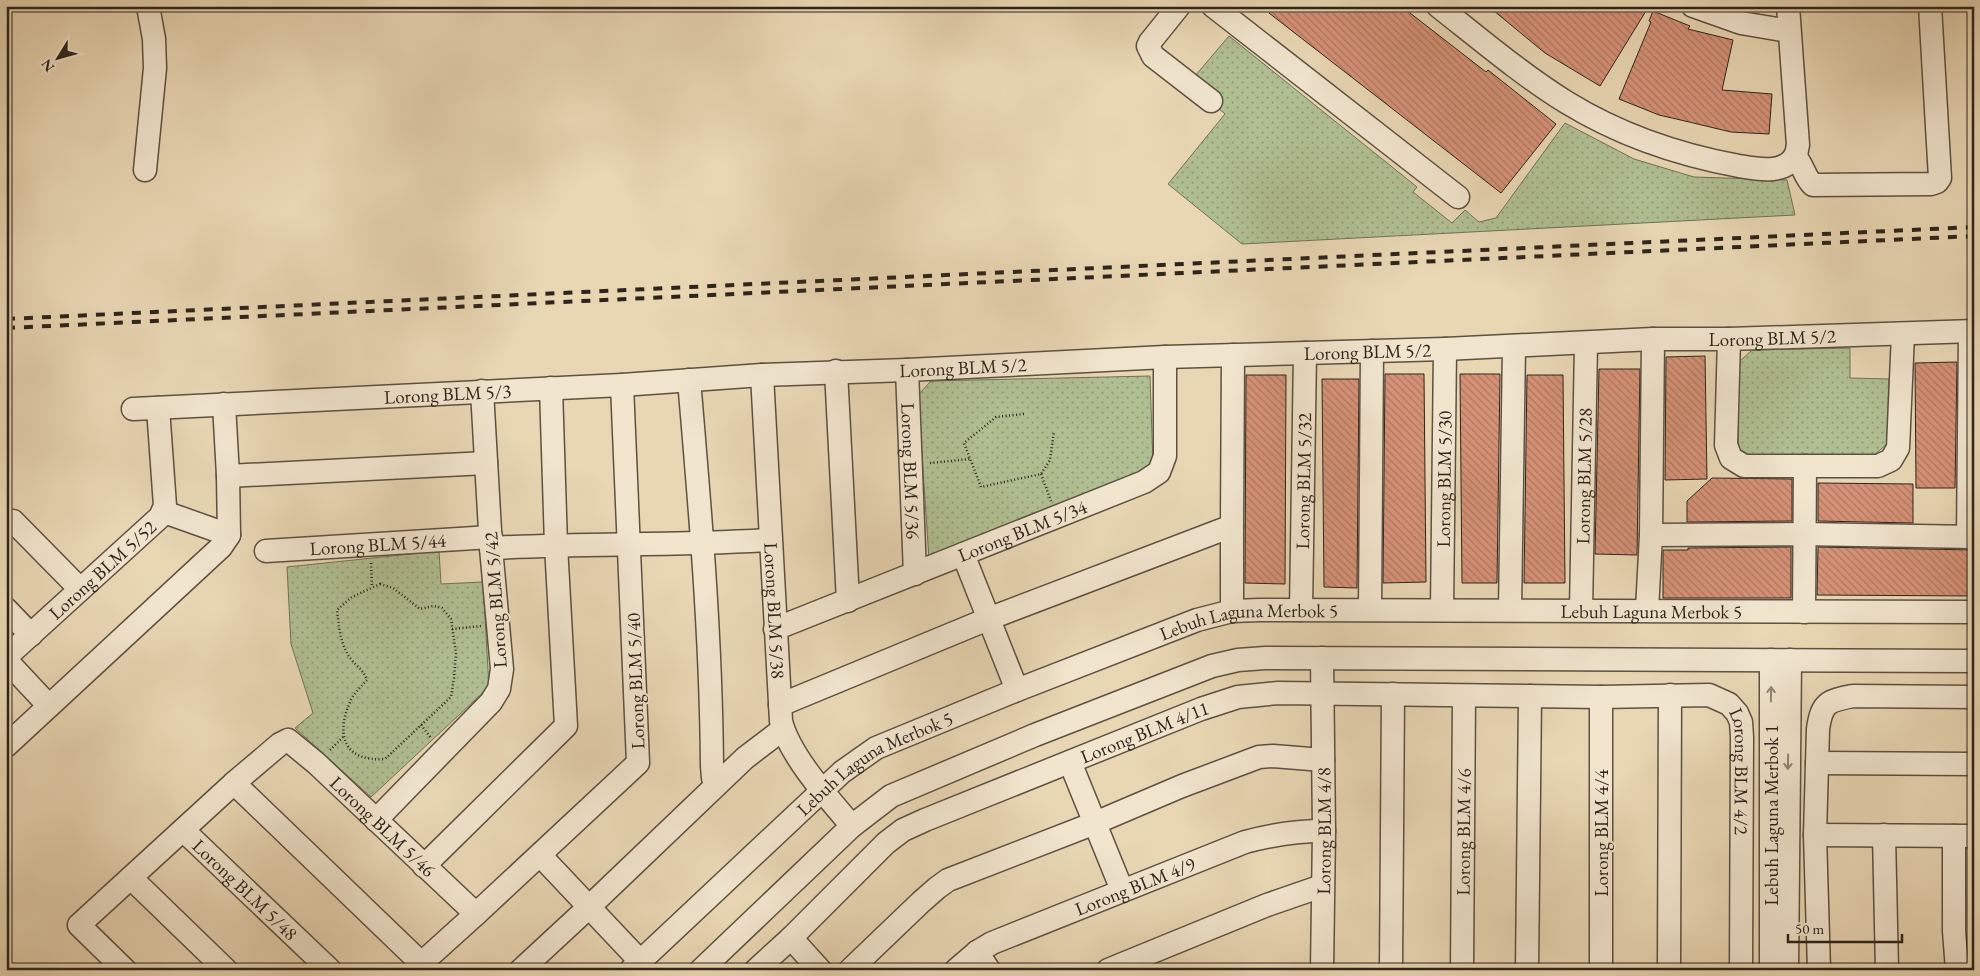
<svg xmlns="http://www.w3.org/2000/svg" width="1980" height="976" font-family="'EB Garamond',serif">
	<defs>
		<pattern id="park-dots" width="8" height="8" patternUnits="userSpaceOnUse" patternTransform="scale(1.25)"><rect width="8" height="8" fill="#b0bf92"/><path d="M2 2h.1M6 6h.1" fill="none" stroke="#909b76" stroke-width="1.8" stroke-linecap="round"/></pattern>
		<pattern id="building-back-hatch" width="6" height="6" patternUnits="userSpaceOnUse" patternTransform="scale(1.25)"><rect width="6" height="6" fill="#d69277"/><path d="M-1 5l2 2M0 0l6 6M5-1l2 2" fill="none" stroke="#ae7761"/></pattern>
	</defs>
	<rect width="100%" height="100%" fill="#e9d7b4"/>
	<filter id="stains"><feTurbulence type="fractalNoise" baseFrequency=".004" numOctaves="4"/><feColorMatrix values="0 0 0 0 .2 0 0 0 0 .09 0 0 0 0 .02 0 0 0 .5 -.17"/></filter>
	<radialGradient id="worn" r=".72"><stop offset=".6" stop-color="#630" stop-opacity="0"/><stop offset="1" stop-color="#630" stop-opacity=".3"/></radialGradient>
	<g fill="url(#park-dots)" stroke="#6f7257">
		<path d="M1229 36 1417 187 1413 192 1452 223 1465 210 1479 222 1496 218 1565 123 1634 159 1694 177 1787 180 1795 215 1242 244 1168 184 1225 114 1189 83Z"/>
		<path d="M1850 348V378L1889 379 1887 444 1874 455H1738L1739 362 1752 350Z"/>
		<path d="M1150 376 1153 466 929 559 918 395 931 381Z"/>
		<path d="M439 551 441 584 483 582 489 687 371 797 295 728 313 713 291 644 287 567Z"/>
	</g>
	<g fill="url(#building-back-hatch)" stroke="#2e241c">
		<path d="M1274 6H1401L1486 72 1488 70 1556 124 1501 193 1269 13Z"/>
		<path d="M1488 6H1649L1600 86 1545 53Z"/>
		<path d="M1653 11 1690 26 1688 29 1733 40 1722 90 1772 94 1769 134 1731 132 1685 121 1659 115 1619 99 1651 22 1649 21Z"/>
		<path d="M1705 356 1707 479 1665 480 1666 357Z"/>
		<path d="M1957 362 1955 488H1916L1915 363Z"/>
		<path d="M1599 369H1640L1637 555 1595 554Z"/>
		<path d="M1385 374H1424L1426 582 1383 583Z"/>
		<path d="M1460 374H1500L1497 583H1462Z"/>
		<path d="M1246 375H1286L1285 584 1245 583Z"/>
		<path d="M1527 375H1563L1565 583H1524Z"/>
		<path d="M1322 379H1359L1357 588 1324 587Z"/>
		<path d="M1712 478 1792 479V521L1687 522V501Z"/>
		<path d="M1818 483 1913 484V523L1818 521Z"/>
		<path d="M1791 547V598H1663V550H1688V548Z"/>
		<path d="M1818 547 1974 550V596L1817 595Z"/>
	</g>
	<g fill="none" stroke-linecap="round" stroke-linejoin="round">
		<g stroke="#5d5142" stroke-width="25">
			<g id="minor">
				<path d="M1179 6 1150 42 1148 46 1153 56 1211 101"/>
				<path d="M1213 6 1458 197"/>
				<path d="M1438 6C1480 39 1521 74 1566 102 1618 134 1679 155 1739 166 1756 169 1784 175 1795 156 1797 154 1797 148 1798 145L1788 6"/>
				<path d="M1693 6 1741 23 1789 31"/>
				<path d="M1795 156C1803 165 1805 178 1813 185L1931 184 1937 182 1940 178 1930 6"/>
				<path d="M145 170 155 68 154 39 148 6"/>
				<path d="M1653 339 1651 535 1803 534 1974 537"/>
				<path d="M1729 339 1726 445 1731 458 1744 466H1878L1891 460 1898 448 1903 334"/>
				<path id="s1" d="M907 370 915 574"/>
				<path d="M836 371 848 601"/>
				<path id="s2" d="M762 375 781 721C789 755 829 799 852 826"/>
				<path d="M689 380C700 508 711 636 712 766L713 778 716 785"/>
				<path id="s3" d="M133 409 622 385 762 375 907 370 1165 357 1445 349 1653 339H1729L1974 331"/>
				<path d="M228 476 486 463"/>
				<path d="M164 512 229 535"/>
				<path d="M13 521 80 589"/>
				<path d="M1968 537 1970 332"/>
				<path d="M491 548C584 543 677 546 769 540"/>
				<path id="s4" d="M266 551 491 537"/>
				<path d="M963 554 1017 690"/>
				<path d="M6 609 31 635"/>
				<path d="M1370 609 1372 351"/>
				<path id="s5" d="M1301 610 1305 353"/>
				<path id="s6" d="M1442 610 1445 349"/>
				<path d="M1510 610 1514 346"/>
				<path id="s7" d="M1581 610 1586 344"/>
				<path d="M1647 610 1651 535"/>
				<path d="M1232 611V526"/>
				<path d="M1804 612 1805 466"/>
				<path id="s8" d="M775 629 1144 482 1159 472 1165 456V357"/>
				<path id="s9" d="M6 657 160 517 165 506 158 408"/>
				<path d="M6 660 49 706"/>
				<path d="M780 705 988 619 1232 526 1233 355"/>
				<path d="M6 746 221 547 229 535 228 476 224 404"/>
				<path d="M1070 762 1122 890"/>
				<path d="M1817 763 1974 764"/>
				<path d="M234 783 421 963"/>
				<path d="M376 820 491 702 499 689 502 669 491 548 482 391"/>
				<path id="s10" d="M183 830 330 970"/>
				<path d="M1815 835 1974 836"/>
				<path d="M1884 835 1887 970"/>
				<path d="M1954 836V931L1957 970"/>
				<path d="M540 855 640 961"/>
				<path d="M424 866 566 726 556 545 551 388"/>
				<path d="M131 878 226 970"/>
				<path d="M791 938 820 970"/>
				<path d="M977 952 989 970"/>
				<path id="s11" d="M125 970 79 925 234 783 280 744 288 740 316 763 476 914"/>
				<path d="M414 970 476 914 638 763 622 385"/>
				<path d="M521 970 589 907 745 758 783 729"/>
				<path id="s12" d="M631 970 842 772 876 748 1017 690 1197 620 1232 611 1260 610 1974 612"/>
				<path d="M701 970 852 826 891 796 1035 735 1212 666 1238 660 1265 658 1974 661"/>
				<path id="s13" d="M756 970 791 938 886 843 903 830 925 820 1201 709 1238 697 1278 693 1601 697 1709 695 1729 704 1737 713 1741 722 1742 737 1741 970"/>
				<path d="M850 970 921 902 937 888 948 880 1095 823 1182 786 1259 757 1273 756 1323 760"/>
				<path id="s14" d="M956 970 977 952 992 943 1245 842C1271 835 1296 831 1324 831"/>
				<path d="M1108 970 1267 905 1322 886"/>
				<path id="s15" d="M1322 970 1324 831 1322 658"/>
				<path d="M1391 970 1393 694"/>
				<path id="s16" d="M1462 970 1464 696"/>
				<path d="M1527 970 1530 696"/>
				<path d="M1601 970V697"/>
				<path d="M1669 970 1670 695"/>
				<path d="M1771 970V660"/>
				<path d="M1787 970 1790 660"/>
				<path d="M1819 970 1815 835 1818 729C1822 702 1828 701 1853 696L1974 697"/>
			</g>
		</g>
		<g stroke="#2e241c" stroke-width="2.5" stroke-dasharray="1 2.5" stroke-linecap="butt">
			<path d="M1024 414 996 417 964 443 981 487 1041 474 1050 460 1054 431"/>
			<path d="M930 463 970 459"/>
			<path d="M1041 474 1051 501"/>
			<path d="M371 563 372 587"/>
			<path d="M380 584 393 588 420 609 434 606 442 608 451 619 456 653 454 678 451 697 385 759C345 762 335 736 350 702 353 694 361 687 367 680 363 669 357 667 351 659 340 645 339 626 337 610L352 597Z"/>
			<path d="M452 629 481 626"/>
			<path d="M421 725 431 738"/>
			<path d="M330 750 343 737"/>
		</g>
		<use href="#minor" stroke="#f1e5ce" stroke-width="22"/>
		<g stroke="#2e241c" stroke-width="4" stroke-dasharray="9 9" stroke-linecap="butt">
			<path d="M6 319 1974 227"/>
			<path d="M6 328 1974 236"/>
		</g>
	</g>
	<defs><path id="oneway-shaft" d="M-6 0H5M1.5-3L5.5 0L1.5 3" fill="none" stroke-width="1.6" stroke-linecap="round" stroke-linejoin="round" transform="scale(1.25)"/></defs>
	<g stroke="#908475">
		<use href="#oneway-shaft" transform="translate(1771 694) rotate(-89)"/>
		<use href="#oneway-shaft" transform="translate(1788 762) rotate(91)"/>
	</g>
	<g text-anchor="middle" stroke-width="4" stroke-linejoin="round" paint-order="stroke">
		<g font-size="19" fill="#2e241c" stroke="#f1e5ce">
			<text dy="7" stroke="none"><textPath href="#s3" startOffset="1641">Lorong BLM 5/2</textPath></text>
			<text dy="7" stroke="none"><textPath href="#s3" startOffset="1236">Lorong BLM 5/2</textPath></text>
			<text dy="7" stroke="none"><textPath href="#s3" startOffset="831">Lorong BLM 5/2</textPath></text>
			<text dy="7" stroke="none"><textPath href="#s3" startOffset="315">Lorong BLM 5/3</textPath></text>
			<text dy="7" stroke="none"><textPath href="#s1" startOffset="101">Lorong BLM 5/36</textPath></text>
			<text dy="7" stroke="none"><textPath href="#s7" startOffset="134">Lorong BLM 5/28</textPath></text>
			<text dy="7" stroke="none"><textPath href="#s6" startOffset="131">Lorong BLM 5/30</textPath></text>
			<text dy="7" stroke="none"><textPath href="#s5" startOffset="129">Lorong BLM 5/32</textPath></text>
			<text dy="7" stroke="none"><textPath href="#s8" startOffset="266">Lorong BLM 5/34</textPath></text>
			<text dy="7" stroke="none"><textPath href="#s4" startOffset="112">Lorong BLM 5/44</textPath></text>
			<text dy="7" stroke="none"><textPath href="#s9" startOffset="130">Lorong BLM 5/52</textPath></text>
			<text transform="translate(495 600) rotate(-94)" y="7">Lorong BLM 5/42</text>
			<text dy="7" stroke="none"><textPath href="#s12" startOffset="1132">Lebuh Laguna Merbok 5</textPath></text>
			<text dy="7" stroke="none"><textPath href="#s2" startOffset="236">Lorong BLM 5/38</textPath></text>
			<text dy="7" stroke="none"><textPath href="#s12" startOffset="728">Lebuh Laguna Merbok 5</textPath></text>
			<text transform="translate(635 681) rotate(-92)" y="7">Lorong BLM 5/40</text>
			<text dy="7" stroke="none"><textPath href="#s13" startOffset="464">Lorong BLM 4/11</textPath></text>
			<text dy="7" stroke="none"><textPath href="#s12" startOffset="322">Lebuh Laguna Merbok 5</textPath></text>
			<text dy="7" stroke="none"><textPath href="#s13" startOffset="1128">Lorong BLM 4/2</textPath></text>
			<text transform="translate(1771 815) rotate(-90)" y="7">Lebuh Laguna Merbok 1</text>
			<text dy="7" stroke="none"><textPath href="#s11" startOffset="472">Lorong BLM 5/46</textPath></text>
			<text dy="7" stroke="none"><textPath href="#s15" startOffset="139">Lorong BLM 4/8</textPath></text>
			<text dy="7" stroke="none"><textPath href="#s16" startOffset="138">Lorong BLM 4/6</textPath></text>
			<text transform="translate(1601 833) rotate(-90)" y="7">Lorong BLM 4/4</text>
			<text dy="7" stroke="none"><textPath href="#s14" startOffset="199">Lorong BLM 4/9</textPath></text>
			<text dy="7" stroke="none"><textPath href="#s10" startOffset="86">Lorong BLM 5/48</textPath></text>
		</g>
	</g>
	<rect width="1980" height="976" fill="none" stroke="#e9d7b4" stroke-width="25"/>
	<rect x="8" y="8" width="1965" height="961" fill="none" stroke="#2e241c" stroke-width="2.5"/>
	<rect x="12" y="12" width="1955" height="951" fill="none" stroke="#2e241c"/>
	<g transform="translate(58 58) rotate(233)" stroke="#f1e5ce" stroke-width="4" paint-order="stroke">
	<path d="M0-4L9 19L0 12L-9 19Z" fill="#2e241c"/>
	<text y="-8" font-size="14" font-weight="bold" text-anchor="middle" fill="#2e241c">N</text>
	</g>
	<path d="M1788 934v8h114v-8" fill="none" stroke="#2e241c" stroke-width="2.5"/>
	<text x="1795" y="934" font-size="15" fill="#2e241c" stroke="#f1e5ce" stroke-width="4" paint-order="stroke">50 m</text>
	<rect width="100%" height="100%" filter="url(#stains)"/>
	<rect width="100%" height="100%" fill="url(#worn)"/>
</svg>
